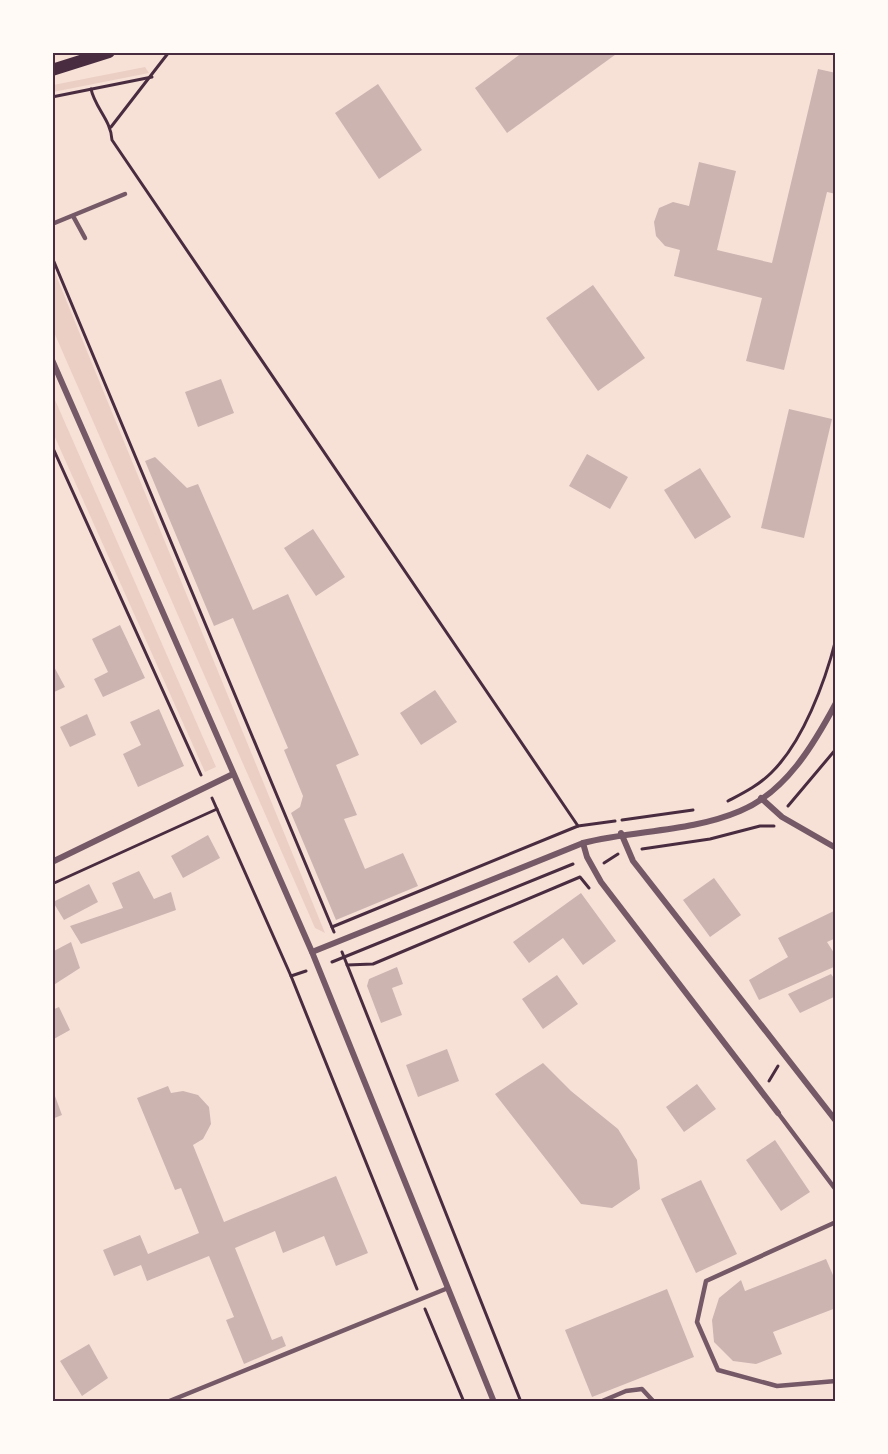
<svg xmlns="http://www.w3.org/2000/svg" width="888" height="1454" font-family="Arial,sans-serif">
	<rect width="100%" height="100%" fill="#f7e1d7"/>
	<g fill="#ebcfc5">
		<path d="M145 67 149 73 53 92V85Z"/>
		<path d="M53 268 325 933 315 928 53 330Z"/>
		<path d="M52 393 216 767 205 772 53 433Z"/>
	</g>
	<g fill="#ccb4b1">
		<path d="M523 52H619L507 133 475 88Z"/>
		<path d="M818 69 836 73V194L827 192 784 370 746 361 762 298 674 276 680 250 665 246 656 236 654 222 659 208 673 202 689 206 699 162 736 171 717 250 772 263Z"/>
		<path d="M378 84 422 150 379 179 335 113Z"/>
		<path d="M593 285 645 358 598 391 546 318Z"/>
		<path d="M221 379 234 413 198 427 185 392Z"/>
		<path d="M789 409 832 419 804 538 761 528Z"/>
		<path d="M587 454 628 477 610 509 569 486Z"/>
		<path d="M155 457 187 488 198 484 253 610 288 594 359 755 336 765 357 815 344 819 365 869 403 853 418 886 336 920 291 813 300 807 303 796 284 750 288 748 233 618 214 626 145 461Z"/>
		<path d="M700 468 731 517 695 539 664 490Z"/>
		<path d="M313 529 345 577 316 596 284 548Z"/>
		<path d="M120 625 145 678 103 697 94 679 108 672 92 639Z"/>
		<path d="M52 663 65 687 52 693Z"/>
		<path d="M435 690 457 722 421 745 400 713Z"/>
		<path d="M159 709 184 766 138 787 123 754 141 745 130 722Z"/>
		<path d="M87 714 96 735 70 747 60 727Z"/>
		<path d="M208 835 220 858 183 878 171 856Z"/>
		<path d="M139 871 154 899 171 892 176 910 81 944 70 926 123 908 112 883Z"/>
		<path d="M714 878 741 915 710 937 683 900Z"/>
		<path d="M89 884 98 902 64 920 53 902Z"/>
		<path d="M581 893 616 941 583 965 563 938 529 963 513 942Z"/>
		<path d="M836 910V938L827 942 836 956V966L759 1000 749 980 788 957 778 938Z"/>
		<path d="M71 942 80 968 52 986V952Z"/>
		<path d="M397 967 403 984 392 988 402 1015 381 1023 367 986 369 979Z"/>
		<path d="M831 974 836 981V996L800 1013 788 994Z"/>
		<path d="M557 975 578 1004 543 1029 522 999Z"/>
		<path d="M59 1007 70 1030 52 1040V1010Z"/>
		<path d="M447 1049 459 1081 418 1097 406 1065Z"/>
		<path d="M543 1063 571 1091 618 1129 637 1160 640 1189 612 1208 581 1204 495 1094Z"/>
		<path d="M697 1084 716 1109 684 1132 666 1107Z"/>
		<path d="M168 1086 171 1093 183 1091 198 1095 209 1107 211 1124 203 1139 193 1145 224 1222 336 1176 368 1253 336 1266 324 1236 283 1253 275 1231 235 1248 272 1340 282 1336 286 1346 244 1364 226 1320 234 1317 209 1256 147 1281 141 1265 114 1276 103 1250 140 1235 148 1254 199 1233 181 1188 175 1190 137 1098Z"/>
		<path d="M52 1088 62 1115 52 1119Z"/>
		<path d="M775 1140 810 1192 781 1211 746 1160Z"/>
		<path d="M701 1180 737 1254 696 1273 661 1199Z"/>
		<path d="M826 1259 836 1282V1308L773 1332 782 1354 756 1364 733 1361 714 1342 712 1320 719 1298 741 1280 745 1291Z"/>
		<path d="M667 1289 694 1357 592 1397 565 1330Z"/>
		<path d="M89 1344 108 1378 82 1396 60 1361Z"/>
	</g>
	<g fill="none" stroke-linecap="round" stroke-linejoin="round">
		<g stroke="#4a2c40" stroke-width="3">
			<path d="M91 89C95 108 111 120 112 140L578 826"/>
			<path d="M52 97 152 77"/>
			<path d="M111 127 169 52"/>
			<path d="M52 257 334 932"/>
			<path d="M52 446 201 775"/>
			<path d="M212 798 291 976 306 971"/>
			<path d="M728 801C743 793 759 785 771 773 803 742 825 682 836 639"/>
			<path d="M788 806 836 749"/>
			<path d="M622 820 693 810"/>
			<path d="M642 849 710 839 760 826H774"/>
			<path d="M604 863 618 854"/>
			<path d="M52 884 217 809"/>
			<path d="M332 927 578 826 615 821"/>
			<path d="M342 952 521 1402"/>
			<path d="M332 962 573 864"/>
			<path d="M347 965 373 964 580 877 589 888"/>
			<path d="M291 976 417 1289"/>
			<path d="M769 1081 778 1066"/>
			<path d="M425 1309 464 1402"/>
		</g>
		<g stroke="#755966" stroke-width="4.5">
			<path d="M73 216 85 238"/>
			<path d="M52 224 125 194"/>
			<path d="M778 1113 836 1190"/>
			<path d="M836 1222 706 1281 697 1322 718 1370 777 1386 836 1381"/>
			<path d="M167 1402 448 1288"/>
			<path d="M600 1402 626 1391 642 1389 654 1402"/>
		</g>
		<g stroke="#755966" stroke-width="6">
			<path d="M52 360 312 952 494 1402"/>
			<path d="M761 798 782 817 836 848"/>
			<path d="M621 833 633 861 836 1121"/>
			<path d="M583 843 587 857 601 882 778 1113"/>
			<path d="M52 862 233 774"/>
			<path d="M312 952 583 843C634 830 691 832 740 811 786 792 814 744 836 703"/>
		</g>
		<path stroke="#4a2c40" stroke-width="12" d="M52 70 109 52"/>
	</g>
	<rect width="888" height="1454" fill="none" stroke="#fffaf5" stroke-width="108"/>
	<rect x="54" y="54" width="780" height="1346" fill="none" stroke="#4a2c40" stroke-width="2"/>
</svg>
